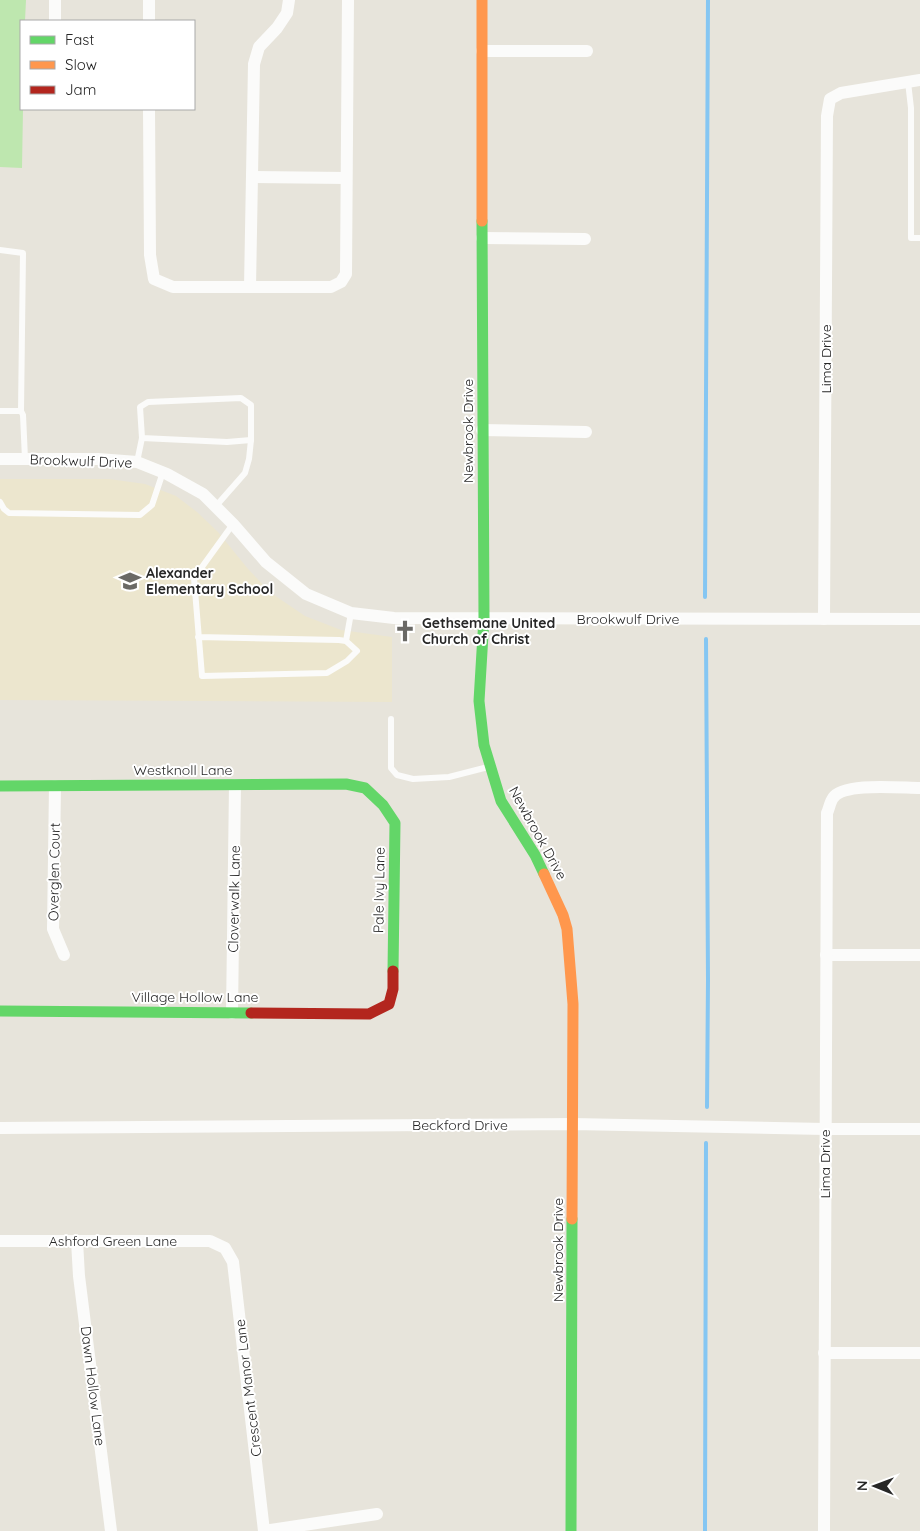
<svg xmlns="http://www.w3.org/2000/svg" width="920" height="1531" font-family="Quicksand,sans-serif">
	<rect width="100%" height="100%" fill="#e7e4db"/>
	<path fill="#ece6ce" d="M0 479H109L145 484 176 496 197 512 218 532 248 569 271 593 305 616 341 630 392 637V702L0 700Z"/>
	<path fill="#bee7af" d="M0 0H26L25 21H21V109H23L22 168 0 167Z"/>
	<g fill="none" stroke-linecap="round" stroke-linejoin="round">
		<g stroke="#85c6f2" stroke-width="4">
			<path d="M705 597 708 0"/>
			<path d="M706 639 708 980 707 1107"/>
			<path d="M705 1531 706 1143"/>
		</g>
		<g stroke="#fbfbfa" stroke-width="6">
			<path d="M908 82 911 108V238H920"/>
			<path d="M0 250 23 253 21 411"/>
			<path d="M241 398 251 405V440L227 442 142 438 140 407 148 402Z"/>
			<path d="M0 411H21L23 415 25 459"/>
			<path d="M137 462 142 438"/>
			<path d="M0 502 4 509 9 513 140 515 152 505 163 472"/>
			<path d="M216 506 245 473 249 459 251 440"/>
			<path d="M198 637 339 640 346 641 357 651 347 661 327 673 202 676 194 578 233 524"/>
			<path d="M346 641 351 613"/>
			<path d="M391 719V768L397 775 413 779 449 777 488 767"/>
		</g>
		<g stroke="#fbfbfa" stroke-width="12">
			<path d="M55 21V0"/>
			<path d="M149 21V0"/>
			<path d="M482 51H587"/>
			<path d="M149 109 150 255 154 279 173 287H250L254 64 259 47 277 28 287 13 289 0"/>
			<path d="M252 177 346 178"/>
			<path d="M482 238 585 239"/>
			<path d="M250 287H331L341 282 346 274 348 0"/>
			<path d="M482 430 586 432"/>
			<path d="M0 459H98L137 462 167 474 203 494 233 524 266 562 306 594 351 613 394 618 920 619"/>
			<path d="M824 619 827 116 830 99 841 93 920 80"/>
			<path d="M55 786 53 929 64 955"/>
			<path d="M826 955H920"/>
			<path d="M232 1013 235 785"/>
			<path d="M0 1128 573 1124 825 1129H920"/>
			<path d="M0 1241H210L225 1248 233 1262 264 1531"/>
			<path d="M77 1241 79 1276 111 1531"/>
			<path d="M824 1353H920"/>
			<path d="M264 1531 377 1514"/>
			<path d="M824 1531 827 813C829 809 830 802 833 798 843 782 901 788 920 788"/>
		</g>
		<g stroke="#63d668" stroke-width="11">
			<path d="M482 221 484 618 479 701 484 745 501 801 535 855 544 874"/>
			<path d="M0 786 346 784 365 788 383 805 395 823 393 971"/>
			<path d="M0 1011 251 1013"/>
			<path d="M571 1531 572 1219"/>
		</g>
		<g stroke="#ff974d" stroke-width="11">
			<path d="M482 0V221"/>
			<path d="M544 874 563 915 567 929 573 1004 572 1219"/>
		</g>
		<path stroke="#b3261e" stroke-width="11" d="M251 1013 369 1014 389 1004 393 989V971"/>
	</g>
	<defs>
		<g id="school-bare" transform="scale(1.725)"><path d="M0-5L7-2L0 1L-7-2ZM-4 1L0 2.5L4 1V4Q0 6-4 4Z" fill="#6a6966" stroke="#fff" stroke-width="2.5" paint-order="stroke"/></g>
		<g id="church-bare" transform="scale(1.725)"><path d="M-1.2-6h2.4v3.5h3.3v2.4h-3.3V6h-2.4V-.1h-3.3v-2.4h3.3Z" fill="#6a6966" stroke="#fff" stroke-width="2.5" paint-order="stroke"/></g>
	</defs>
	<g fill-rule="evenodd">
		<use href="#school-bare" x="130" y="581"/>
		<use href="#church-bare" x="405" y="631"/>
	</g>
	<g text-anchor="middle" stroke-width="4" stroke-linejoin="round" paint-order="stroke">
		<g font-size="14" fill="#272727" stroke="#fff">
			<text transform="translate(826 359) rotate(-90)" y="5">Lima Drive</text>
			<text transform="translate(468 431) rotate(-90)" y="5">Newbrook Drive</text>
			<text transform="translate(81 461) rotate(2)" y="5">Brookwulf Drive</text>
			<text x="628" y="624">Brookwulf Drive</text>
			<text x="183" y="775">Westknoll Lane</text>
			<text transform="translate(538 833) rotate(61)" y="5">Newbrook Drive</text>
			<text transform="translate(54 872) rotate(-89)" y="5">Overglen Court</text>
			<text transform="translate(379 890) rotate(-89)" y="5">Pale Ivy Lane</text>
			<text transform="translate(234 899) rotate(-89)" y="5">Cloverwalk Lane</text>
			<text x="195" y="1002">Village Hollow Lane</text>
			<text x="460" y="1130">Beckford Drive</text>
			<text transform="translate(825 1164) rotate(-90)" y="5">Lima Drive</text>
			<text x="113" y="1246">Ashford Green Lane</text>
			<text transform="translate(558 1250) rotate(-90)" y="5">Newbrook Drive</text>
			<text transform="translate(93 1386) rotate(83)" y="5">Dawn Hollow Lane</text>
			<text transform="translate(248 1388) rotate(-97)" y="5">Crescent Manor Lane</text>
		</g>
		<g font-size="14" font-weight="bold" fill="#272727" stroke="#fff" text-anchor="start">
			<text x="146" y="578">Alexander<tspan x="146" dy="16">Elementary School</tspan></text>
			<text x="422" y="628">Gethsemane United<tspan x="422" dy="16">Church of Christ</tspan></text>
		</g>
	</g>
	<rect x="20" y="20" width="175" height="90" fill="#ffffff" stroke="#a9a9a9"/>
	<rect x="30" y="36" width="25" height="8" fill="#63d668" stroke="#a9a9a9"/>
	<text x="65" y="45" font-size="15" fill="#272727">Fast</text>
	<rect x="30" y="61" width="25" height="8" fill="#ff974d" stroke="#a9a9a9"/>
	<text x="65" y="70" font-size="15" fill="#272727">Slow</text>
	<rect x="30" y="86" width="25" height="8" fill="#b3261e" stroke="#a9a9a9"/>
	<text x="65" y="95" font-size="15" fill="#272727">Jam</text>
	<g transform="translate(875 1486) rotate(271)" stroke="#ffffff" stroke-width="4" paint-order="stroke">
	<path d="M0-4L9 19L0 12L-9 19Z" fill="#272727"/>
	<text y="-8" font-size="14" font-weight="bold" text-anchor="middle" fill="#272727">N</text>
	</g>
</svg>
